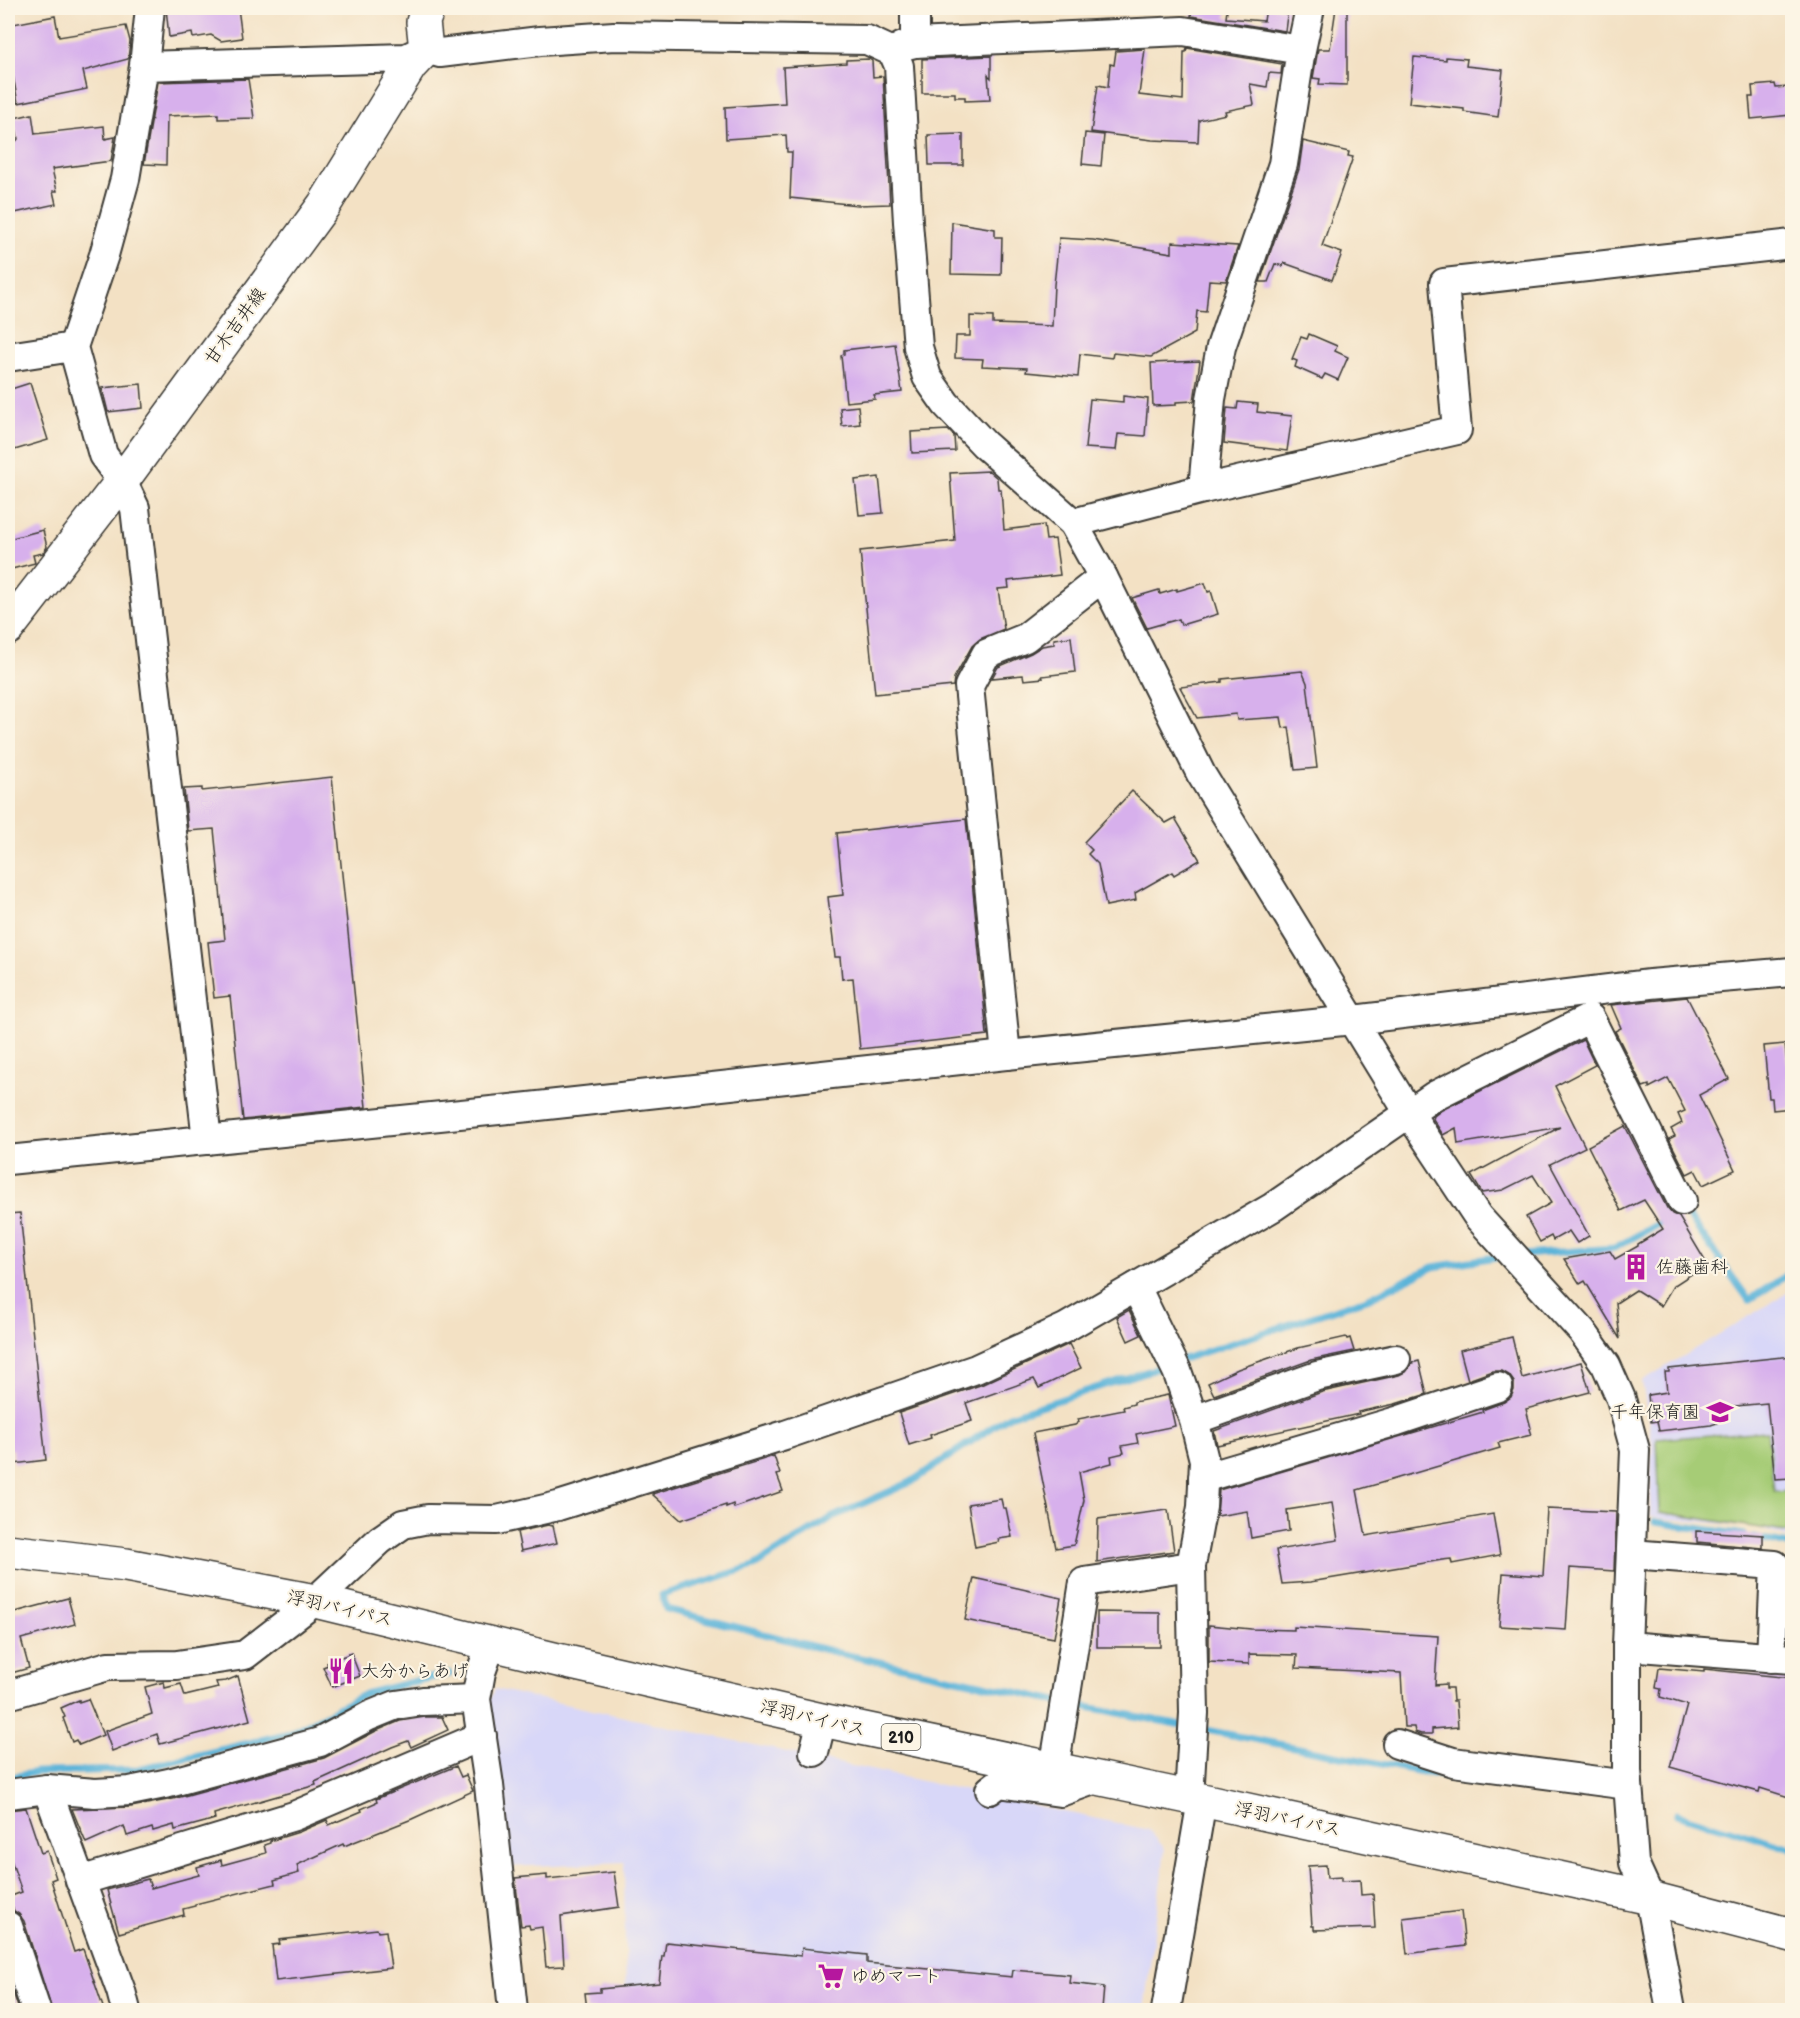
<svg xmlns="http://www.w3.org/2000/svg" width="1800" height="2018" font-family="'Balsamiq Sans','Klee One',sans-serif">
	<rect width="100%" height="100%" fill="#fcf5e5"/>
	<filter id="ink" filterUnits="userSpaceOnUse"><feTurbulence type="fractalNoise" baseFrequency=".0167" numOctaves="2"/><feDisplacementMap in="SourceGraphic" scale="12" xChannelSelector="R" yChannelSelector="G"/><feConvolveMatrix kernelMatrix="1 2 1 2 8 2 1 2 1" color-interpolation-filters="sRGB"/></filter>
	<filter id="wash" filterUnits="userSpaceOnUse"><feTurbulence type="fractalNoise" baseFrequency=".008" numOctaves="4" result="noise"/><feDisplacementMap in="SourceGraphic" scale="24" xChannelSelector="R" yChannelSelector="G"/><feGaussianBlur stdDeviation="1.35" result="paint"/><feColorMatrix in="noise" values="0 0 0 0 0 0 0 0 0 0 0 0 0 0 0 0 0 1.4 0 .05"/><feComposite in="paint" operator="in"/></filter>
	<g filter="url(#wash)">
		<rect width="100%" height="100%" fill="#f3e1c4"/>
		<g fill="#d8d7f8">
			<path d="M1792 1290V1539L1753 1527 1650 1517 1652 1443 1642 1381Z"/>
			<path d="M495 1689 1149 1830 1165 1849 1144 2010H626L624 1862 504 1867 487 1707Z"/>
		</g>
		<path fill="#a6cc76" stroke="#617449" stroke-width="1.5" d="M1767 1431 1774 1491 1792 1490V1533L1660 1512 1657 1439Z"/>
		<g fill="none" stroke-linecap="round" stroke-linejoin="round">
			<g stroke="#5bb4d9" stroke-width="7">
				<path d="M1522 1255 1614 1248 1684 1210 1749 1300 1792 1272"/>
				<path d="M1180 1360 1367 1299 1433 1267 1502 1256"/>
				<path d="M1655 1522 1743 1535"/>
				<path d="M1754 1537 1792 1546"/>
				<path d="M1057 1701 843 1654 666 1609 662 1595 754 1566 833 1517 911 1482 1009 1416 1167 1365"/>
				<path d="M1071 1704 1187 1726"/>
				<path d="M1201 1729 1469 1781 1574 1792"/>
				<path d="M8 1778 37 1772 134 1770 199 1755 290 1733 365 1694 420 1680 449 1674"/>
				<path d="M1677 1814 1792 1849"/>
			</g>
		</g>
		<g id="blocks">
			<g fill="#d7b0ec">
				<path d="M166 8H238L242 38 221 41 211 35 193 38 192 33 169 37Z"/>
				<path d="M1192 8 1227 10 1226 18 1264 21 1266 8H1288L1285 31 1191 16Z"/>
				<path d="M1336 8H1347V85L1319 84 1320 79 1313 78 1318 49H1330Z"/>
				<path d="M55 16 59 37 126 26 130 41 128 59 83 71 87 89 18 103 12 70 8 71V25Z"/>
				<path d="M1187 48 1282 64 1281 74 1269 73 1267 87 1250 84 1254 105 1225 111 1226 114 1199 120 1198 142 1152 140 1091 132 1098 85 1108 87 1110 64 1114 65 1116 51 1145 49 1139 95 1183 100 1184 52H1186Z"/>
				<path d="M991 56V78L988 75 990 100 965 101V97H955V93H922V59Z"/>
				<path d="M1414 57 1446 60V57L1467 59 1466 66 1503 70 1498 117 1464 112V109L1409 103Z"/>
				<path d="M869 59 872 61 873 77 883 76 890 204 858 205 790 198 792 152H787L786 135 726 139 725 107 785 103 783 67 846 63V60Z"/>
				<path d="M248 79 254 118 218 119V114L167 116 166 165 144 164 158 82Z"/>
				<path d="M1775 84 1776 88 1788 87 1791 115 1751 119 1749 97H1753L1752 86Z"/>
				<path d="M32 114 35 134 104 126 105 139 115 137 111 161 52 169 57 191H53L56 204 10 214 8 185 11 184 8 165V150L18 139 14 118Z"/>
				<path d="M1085 133 1104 135 1101 166 1082 164Z"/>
				<path d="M963 134V165H929L928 135Z"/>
				<path d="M1303 141 1349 152 1348 156 1353 157 1322 246 1342 253 1332 280 1284 263 1283 266 1275 264 1268 282H1260L1299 169Z"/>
				<path d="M952 222 995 229V237H1002L1001 275 951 274Z"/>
				<path d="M1059 238 1093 240 1172 253V242L1238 246 1226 281 1209 280 1206 312 1197 311 1195 333 1151 357 1113 353 1112 358 1080 354 1078 377 1026 372 1027 368 982 366 983 359 955 358 956 336H970V316L993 317V324L1052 326 1054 285Z"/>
				<path d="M1309 334 1337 346 1335 351 1348 357 1338 380 1325 374 1322 379 1295 367 1297 361 1292 359 1301 337 1307 339Z"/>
				<path d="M895 344 902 392 874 395 875 399 846 402 841 356 844 355V350Z"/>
				<path d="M1200 361 1194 401 1176 402V405L1153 406 1151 363Z"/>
				<path d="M30 383 48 440 8 452V390Z"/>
				<path d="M141 384 143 408 108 412 102 388Z"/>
				<path d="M1123 396 1148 399 1145 436 1118 434 1116 450 1085 448 1090 399 1123 402Z"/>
				<path d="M1238 402 1258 404 1257 412 1292 416 1287 451 1224 443 1227 408 1237 409Z"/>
				<path d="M858 406 860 424 842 426 840 408Z"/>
				<path d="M948 430 954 436 955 451 912 453 911 432Z"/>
				<path d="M989 471 997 478 998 489H1001L1004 530 1044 525 1046 540 1055 539 1060 575 1008 581 1009 588 998 589 1004 629 980 639 972 646 954 678 953 686 875 694 860 551 955 541 950 473Z"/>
				<path d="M879 477 883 513 859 515 855 480Z"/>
				<path d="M43 530 47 547 43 553 33 555 35 563 8 570V539Z"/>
				<path d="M1205 583 1208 592 1211 591 1218 614 1181 625 1179 619 1147 628 1132 598 1159 590 1160 594 1177 589V591Z"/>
				<path d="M1071 637 1075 672 1042 676 1043 678 1024 680 1023 675 992 678 998 667 1031 653 1042 646 1054 644V639Z"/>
				<path d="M1302 671 1307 683 1317 768 1295 770 1289 727 1283 728 1281 717 1237 720 1236 714 1197 718 1180 687 1222 682V679Z"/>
				<path d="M332 777 366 1107 243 1120 230 996 214 998 208 942 225 940 214 829 188 831 184 789 202 788V791Z"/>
				<path d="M1132 791 1166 823 1175 818 1200 860 1174 875 1172 872 1135 893 1136 900 1106 906 1098 864 1088 854 1092 850 1084 842Z"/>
				<path d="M966 819 987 1035 860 1049 853 978 842 979 840 957H835L828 897 843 895 837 833Z"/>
				<path d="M1687 997 1729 1079 1699 1095 1735 1170 1703 1185 1695 1170 1687 1174 1669 1139 1675 1136 1671 1129 1682 1123 1678 1114 1685 1111 1668 1078 1649 1088V1085L1643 1087 1615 1031 1621 1028 1611 1005Z"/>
				<path d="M1583 1040 1595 1065 1555 1086 1585 1147 1550 1164 1589 1236 1577 1243 1569 1231 1553 1240 1551 1236 1540 1242 1526 1217 1551 1203 1533 1175 1503 1190 1482 1193 1471 1175 1560 1127 1458 1144 1456 1128 1443 1135 1433 1119 1434 1116 1442 1110Z"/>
				<path d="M1785 1044 1792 1108 1773 1110 1772 1098H1769L1764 1046Z"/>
				<path d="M1625 1126 1667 1208 1672 1214 1679 1217 1707 1264 1673 1286 1661 1306 1636 1290 1616 1303 1620 1339 1585 1281 1580 1284 1564 1259 1610 1251 1615 1259 1638 1246V1244L1663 1229 1644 1200 1621 1211 1588 1146Z"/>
				<path d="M20 1213 46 1460 14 1464 13 1449 8 1450V1214Z"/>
				<path d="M1129 1310 1141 1335 1128 1341 1117 1317Z"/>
				<path d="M1346 1337 1347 1339 1350 1338 1354 1351 1311 1360 1214 1395 1208 1383 1238 1369 1298 1348Z"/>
				<path d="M1512 1337 1522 1378 1581 1362 1590 1392 1526 1409 1531 1428 1529 1429 1531 1435 1498 1443 1500 1448 1357 1490 1366 1536 1493 1514 1500 1555 1452 1564 1451 1559 1442 1560 1310 1582 1282 1584 1276 1550 1338 1540 1332 1503 1287 1510 1289 1531 1251 1538 1247 1511 1217 1516 1219 1490 1483 1412 1482 1410 1504 1402 1511 1397 1514 1390V1382L1509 1375 1502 1371H1493L1468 1380 1460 1350Z"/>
				<path d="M1069 1344 1081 1368 1039 1388 1034 1379 966 1403 972 1421 930 1435 931 1438 909 1445 899 1413 983 1384Z"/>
				<path d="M1792 1356V1478L1775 1479 1767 1403 1715 1408 1717 1423 1711 1425 1659 1431 1657 1421 1651 1422 1648 1395 1667 1392 1665 1372H1669V1369Z"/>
				<path d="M1419 1361 1427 1394 1395 1404 1358 1412 1359 1414 1217 1445 1214 1431 1322 1392 1399 1375 1407 1371 1412 1363Z"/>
				<path d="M1168 1395 1175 1426 1136 1434 1138 1443 1122 1446 1124 1453 1111 1456 1112 1463 1079 1472 1084 1500 1074 1545 1056 1548 1033 1433 1075 1425 1079 1422 1078 1419 1124 1410 1123 1407 1134 1404V1402Z"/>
				<path d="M774 1456 780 1474 777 1475 783 1491 734 1508 733 1504 726 1507V1505L681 1520 652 1494Z"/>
				<path d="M1001 1499 1003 1508H1006L1012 1537 998 1539 999 1542 975 1547 968 1504Z"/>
				<path d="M1547 1509 1616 1512 1614 1571 1570 1568 1566 1630 1499 1626 1503 1573 1543 1576Z"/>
				<path d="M1168 1510 1174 1551 1097 1562 1098 1519Z"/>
				<path d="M548 1525 553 1526 557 1543 521 1551 517 1532Z"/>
				<path d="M1697 1531 1763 1535V1548L1697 1542Z"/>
				<path d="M974 1578 1061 1598 1054 1638 965 1620Z"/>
				<path d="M68 1598 75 1624 21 1639 29 1668 8 1674V1610L14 1609 15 1612Z"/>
				<path d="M1097 1612 1160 1613V1647H1097Z"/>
				<path d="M1209 1625 1251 1629 1294 1630V1627L1438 1636 1435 1685 1446 1684V1688H1452L1453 1701H1456L1458 1727 1432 1729V1734H1421L1415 1732 1414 1727H1404L1401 1673 1296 1668 1297 1655 1249 1654V1664L1209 1662Z"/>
				<path d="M351 1653 360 1676 332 1687 323 1667 328 1665 327 1663Z"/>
				<path d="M1659 1668 1704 1672V1669L1792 1678V1798L1760 1788 1759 1792 1670 1767 1687 1705 1660 1697 1661 1689 1656 1688Z"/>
				<path d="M238 1676 250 1720 160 1744 157 1734 112 1751 105 1731 152 1714 145 1687 164 1682 165 1688 181 1684 185 1696 218 1688 216 1682 226 1681Z"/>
				<path d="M88 1699 103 1735 79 1745 76 1740 72 1742 63 1718 65 1717 61 1708 79 1700V1702Z"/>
				<path d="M425 1717H442L448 1730 411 1747 408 1741 392 1747 315 1782 316 1785 214 1814 215 1819 205 1822 175 1830 174 1825 153 1831 152 1828 127 1836 124 1826 86 1843 72 1809 131 1807 173 1799 324 1758 376 1731 400 1721Z"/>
				<path d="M456 1766 461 1777 466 1775 473 1791 412 1819 344 1846 343 1844 297 1865 299 1873 274 1880 275 1884 195 1904V1906L183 1909 184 1915 119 1933 107 1890 148 1879 151 1888 199 1875 197 1867 221 1860 222 1865 266 1853 264 1845 270 1843V1841L299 1832 327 1820 329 1825 362 1811 361 1809 377 1802 376 1799Z"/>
				<path d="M26 1808 41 1853 47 1851 56 1878 51 1880 74 1952 83 1949 104 2010H52L24 1921 19 1914 14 1911 9 1897 22 1892 8 1851V1810Z"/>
				<path d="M1326 1865 1327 1878 1341 1877V1881L1360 1880 1361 1895 1373 1894 1375 1928 1314 1930V1926H1312L1308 1866Z"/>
				<path d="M614 1872 619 1907 561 1916 564 1966 546 1967 542 1927 530 1929 529 1925 521 1926 515 1878 547 1875V1879Z"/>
				<path d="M1461 1911 1465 1946 1407 1954 1403 1918Z"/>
				<path d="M377 1929 378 1932 386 1931 391 1968 276 1981 272 1945 280 1944 279 1940Z"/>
				<path d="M666 1942 801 1956 802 1948 867 1955V1963L1012 1977 1013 1970 1070 1975 1069 1983 1104 1987 1102 2010H587L585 1993 600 1992V1989L659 1983 662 1956H664Z"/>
				<path d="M8 1977 19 2010H8Z"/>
			</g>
		</g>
	</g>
	<g filter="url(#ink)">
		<use href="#blocks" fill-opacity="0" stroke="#3c3a35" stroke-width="1.5"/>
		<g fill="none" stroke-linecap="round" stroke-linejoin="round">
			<g stroke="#3c3a35" stroke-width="32">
				<g id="minor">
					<path d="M915 8V43"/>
					<path d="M1301 50 1310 8"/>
					<path d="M893 52 903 46 915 43 1183 31 1301 50 1283 164 1221 347 1211 399 1203 489"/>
					<path d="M144 66 150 8"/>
					<path d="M8 357 73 347"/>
					<path d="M1073 523 1203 489 1457 430 1444 283 1792 244"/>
					<path d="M1006 1055 969 686 986 654 1025 638 1103 577"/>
					<path d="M207 1140 135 508 122 481 103 455 73 347 104 255 125 179 144 66 406 58 426 49 440 53 540 41 614 36 867 40 893 52 899 66 908 222 918 347 927 377 946 404 984 444 1073 523 1103 577 1201 774 1409 1113 1478 1217 1582 1331 1606 1365 1621 1399 1635 1450 1627 1646V1770L1634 1863 1650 1898 1671 2010"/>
					<path d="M8 1160 529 1107 1006 1055 1353 1020 1650 984 1792 972"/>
					<path d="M1136 1287 1177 1371 1194 1420 1204 1460 1202 1507 1191 1566 1194 1713 1189 1798"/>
					<path d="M1194 1420 1317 1376 1396 1359"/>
					<path d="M1203 1478 1397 1421 1498 1387"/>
					<path d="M1631 1554 1775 1565 1771 1658"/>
					<path d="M491 1644 481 1672 476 1699 489 1785 513 2010"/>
					<path d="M1627 1646 1792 1659"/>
					<path d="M8 1695 108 1666 177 1665 245 1655 315 1601 380 1540 403 1524 428 1519 497 1520 558 1506 785 1435 976 1369 1065 1328 1273 1207 1434 1096 1590 1018 1682 1201"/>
					<path d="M1397 1744 1453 1762 1628 1785"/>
					<path d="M814 1752 822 1720"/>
					<path d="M1054 1770 1084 1582 1191 1566"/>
					<path d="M47 1789 121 1991 126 2010"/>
					<path d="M990 1790 999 1783 1060 1792 1096 1779"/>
					<path d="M8 1794 47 1789 95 1793 130 1791 169 1783 320 1742 369 1716 396 1705 423 1701 476 1699"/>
					<path d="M80 1881 294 1816 482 1736"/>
					<path d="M8 1926 36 2010"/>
					<path d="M1166 2010 1202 1800"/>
				</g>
			</g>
			<g stroke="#3c3a35" stroke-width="36">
				<path id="major" d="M8 628 122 481 324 205 410 66 426 49 423 22 428 8"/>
			</g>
			<g stroke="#3c3a35" stroke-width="36">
				<path id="highway" d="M8 1551 126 1565 315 1601 558 1660 822 1720 1202 1800 1650 1898 1792 1935"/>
			</g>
			<use href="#minor" stroke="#fff" stroke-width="28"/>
			<use href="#major" stroke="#fff" stroke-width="33"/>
			<use href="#highway" stroke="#fff" stroke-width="33"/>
		</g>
	</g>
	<defs>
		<g id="building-bare" transform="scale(2.07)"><path d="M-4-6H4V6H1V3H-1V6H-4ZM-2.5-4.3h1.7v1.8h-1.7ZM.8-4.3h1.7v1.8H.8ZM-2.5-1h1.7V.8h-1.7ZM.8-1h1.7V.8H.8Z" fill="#b5179e" stroke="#fcf5e5" stroke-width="2.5" paint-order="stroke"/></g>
		<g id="school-bare" transform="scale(2.07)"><path d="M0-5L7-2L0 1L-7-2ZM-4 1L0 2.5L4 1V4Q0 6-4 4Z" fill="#b5179e" stroke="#fcf5e5" stroke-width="2.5" paint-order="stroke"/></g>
		<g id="restaurant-bare" transform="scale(2.07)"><path d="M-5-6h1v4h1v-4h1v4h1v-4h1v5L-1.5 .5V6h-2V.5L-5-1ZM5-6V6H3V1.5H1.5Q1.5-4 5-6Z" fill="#b5179e" stroke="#fcf5e5" stroke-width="2.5" paint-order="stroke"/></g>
		<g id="supermarket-bare" transform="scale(2.07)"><path d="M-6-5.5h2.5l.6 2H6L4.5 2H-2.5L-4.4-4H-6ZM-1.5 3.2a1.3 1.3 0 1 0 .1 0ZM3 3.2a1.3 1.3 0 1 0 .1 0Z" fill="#b5179e" stroke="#fcf5e5" stroke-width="2.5" paint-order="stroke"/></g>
	</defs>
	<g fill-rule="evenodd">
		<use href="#building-bare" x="1636" y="1267"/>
		<use href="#school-bare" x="1720" y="1412"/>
		<use href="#restaurant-bare" x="341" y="1671"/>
		<use href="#supermarket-bare" x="831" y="1976"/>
	</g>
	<g text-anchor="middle" stroke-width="4.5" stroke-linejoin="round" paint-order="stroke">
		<rect fill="#fcf5e5" stroke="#5f5d58" stroke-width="1.5" x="881.5" y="1724" width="39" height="26" rx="4.5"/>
		<g font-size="16" font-weight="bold" fill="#1c1c1c">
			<text x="901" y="1743">210</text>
		</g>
		<g font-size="18" fill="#1c1c1c" stroke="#fcf5e5">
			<text transform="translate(235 326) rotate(-54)" y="6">甘木吉井線</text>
			<text transform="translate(340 1608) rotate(13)" y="6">浮羽バイパス</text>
			<text transform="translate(813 1718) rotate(13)" y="6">浮羽バイパス</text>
			<text transform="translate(1288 1819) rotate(12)" y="6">浮羽バイパス</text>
		</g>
		<g font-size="18" fill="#1c1c1c" stroke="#fcf5e5" text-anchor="start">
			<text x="1656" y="1273">佐藤歯科</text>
			<text x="1700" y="1418" text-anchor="end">千年保育園</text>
			<text x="361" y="1677">大分からあげ</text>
			<text x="851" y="1982">ゆめマート</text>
		</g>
	</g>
	<rect width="1800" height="2018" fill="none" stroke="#fcf5e5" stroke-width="30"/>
</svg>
